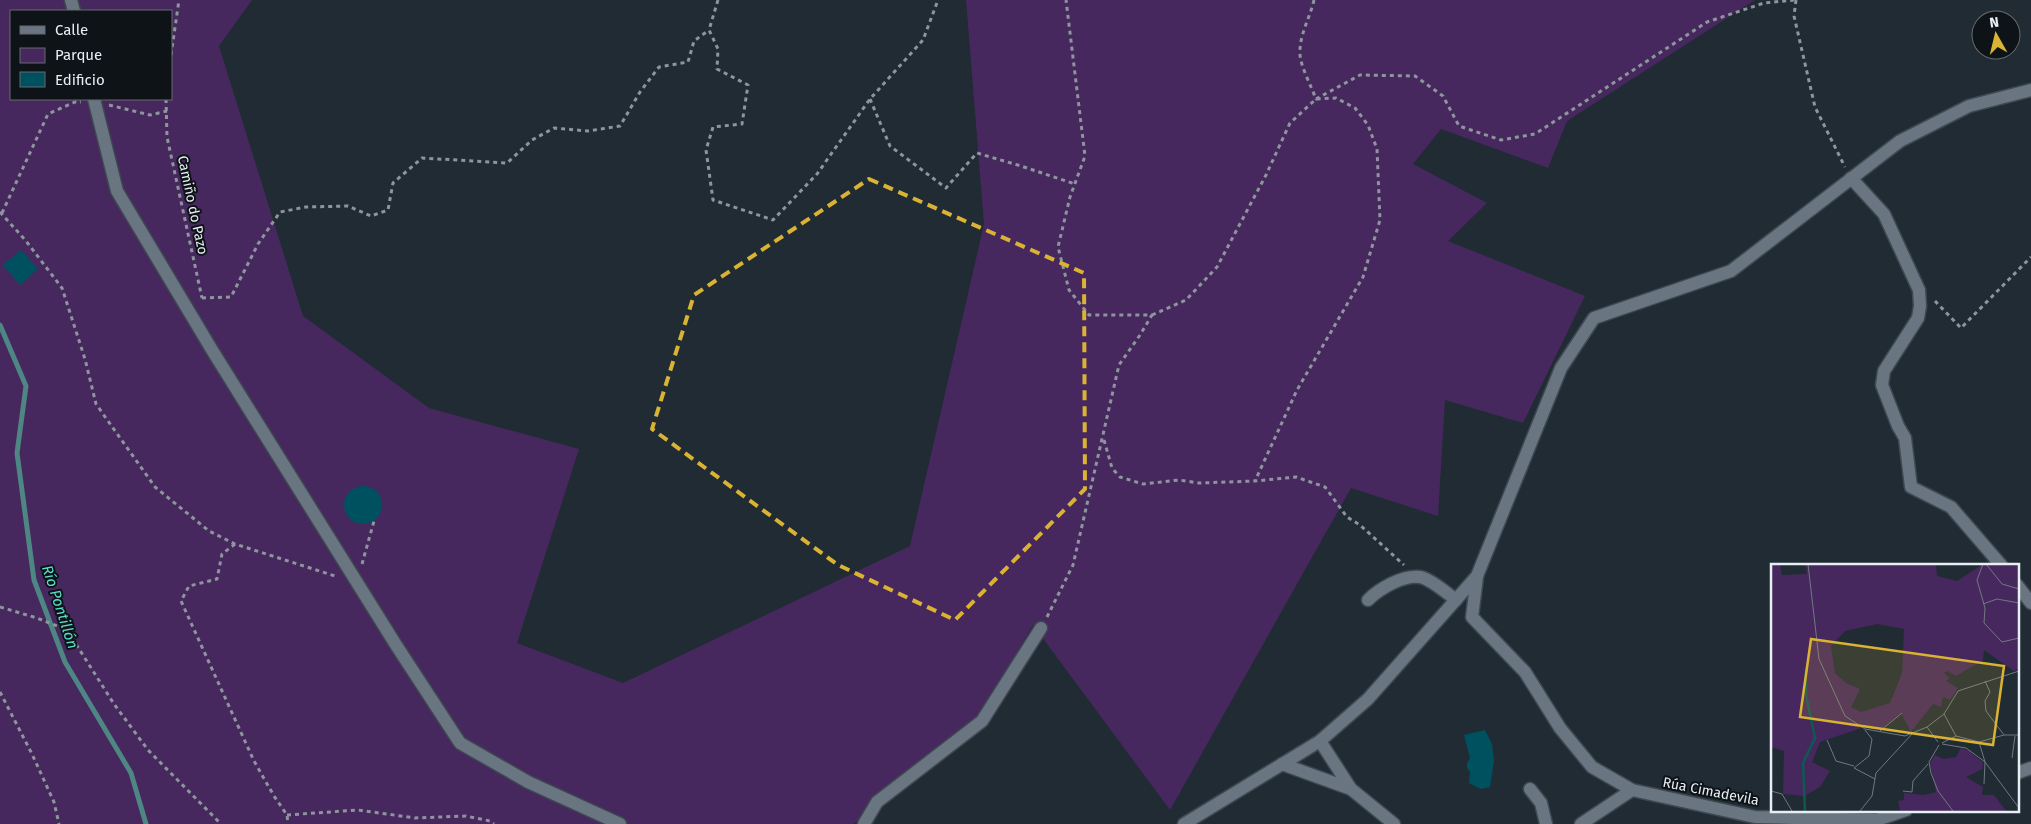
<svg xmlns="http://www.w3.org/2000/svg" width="2031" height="824" font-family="'Fira Sans',sans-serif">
	<rect width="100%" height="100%" fill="#202b34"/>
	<path fill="#46285e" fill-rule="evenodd" d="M0 0H252L219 46 303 316 429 408 579 449 517 643 623 683 910 546 984 224 966 0H1755L1567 121 1548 168 1441 129 1413 164 1487 203 1448 241 1585 296 1523 423 1445 400 1438 516 1351 488 1170 810 1033 625 980 715 854 824H0ZM11 11H171V99H11Z"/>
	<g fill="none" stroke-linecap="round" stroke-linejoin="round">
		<path stroke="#4e8683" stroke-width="5" d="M0 325 26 386 17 453 34 580 65 662 131 773 146 824"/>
	</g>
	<g fill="#005160">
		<path d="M21 250 38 269 20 285 3 265Z"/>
		<circle cx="363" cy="505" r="19"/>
		<path d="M1485 730 1492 744 1494 761 1490 787 1481 789 1469 783 1470 772 1467 768V763L1470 758 1464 735Z"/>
	</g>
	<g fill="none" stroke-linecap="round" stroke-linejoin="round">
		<g stroke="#3e4850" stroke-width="15">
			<g id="minor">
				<path d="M71 0 74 11"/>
				<path d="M94 99 117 191 212 350 396 645 460 743 528 782 620 824"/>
				<path d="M1851 178 1884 214 1919 290 1920 306 1918 318 1884 371 1882 385 1898 426 1905 438 1911 487 1951 507 2001 565"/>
				<path d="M1477 577 1472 617 1525 672 1560 728 1592 767 1632 790 1755 817 1877 820 1906 810"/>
				<path d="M2017 585 2031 603"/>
				<path d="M1368 600C1380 588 1403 575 1420 577 1431 579 1448 594 1456 600"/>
				<path d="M1320 741 1351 789 1394 824"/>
				<path d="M1282 764 1351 789"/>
				<path d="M2017 773 2031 768"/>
				<path d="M1530 789 1541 803 1546 824"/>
				<path d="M864 824 877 802 982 721 1041 628"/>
				<path d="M1184 824 1320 741 1368 699 1477 576 1561 368 1594 318 1731 271 1900 141 1969 106 2031 90"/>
				<path d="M1581 824 1632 790"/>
			</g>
		</g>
		<g stroke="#8d969d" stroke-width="3" stroke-dasharray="4 4" stroke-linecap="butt">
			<path d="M718 0 709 30 718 49 717 69 748 85 742 124 713 127 706 150 713 200 773 220 817 174 870 99 923 40 938 0"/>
			<path d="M1314 0C1310 18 1299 35 1300 54 1300 65 1312 88 1316 99L1360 75 1415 76 1443 96 1459 126 1501 140 1535 134 1707 22 1764 3 1794 0"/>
			<path d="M1796 0 1794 16 1815 107 1845 167"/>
			<path d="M171 55 179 0"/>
			<path d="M166 99 167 137 202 298"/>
			<path d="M870 99 890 146 946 188 977 153 1021 166 1075 184"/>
			<path d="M109 105 150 115 167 111"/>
			<path d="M0 212 26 241 62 288 85 359 96 404 155 487 209 531 235 544 335 576"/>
			<path d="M2 213 48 114 75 102H81"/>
			<path d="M202 298 231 297 258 244 280 212 306 207 348 206 371 216 388 210 393 183 422 158 507 163 532 140 554 128 588 131 620 126 640 92 659 67 688 62 694 41 709 30"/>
			<path d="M1935 301 1961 328 2031 257"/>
			<path d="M1152 315 1186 300 1217 267 1266 175 1290 123 1316 99 1336 98 1355 108 1368 125 1377 149 1380 220 1363 277 1297 390 1255 481"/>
			<path d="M1104 440 1112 468 1120 477 1143 484 1179 480 1199 483 1255 481 1296 477 1325 487 1347 517 1360 525 1404 565"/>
			<path d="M235 544 222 554 217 579 189 586 181 601 254 761 274 796 287 815 288 824"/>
			<path d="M362 564 374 521"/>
			<path d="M0 607 37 618 67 630 114 704 148 750 221 824"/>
			<path d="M1047 617 1073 565 1119 365 1140 335 1152 315H1089L1069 290 1058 247 1070 197 1085 156 1066 0"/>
			<path d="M0 692 32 754 54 802 59 824"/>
			<path d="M287 815 358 810 415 818 466 816 490 821 494 824"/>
		</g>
		<use href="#minor" stroke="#697580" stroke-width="12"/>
	</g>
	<path fill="none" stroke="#dab333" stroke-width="4" stroke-dasharray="10 6" stroke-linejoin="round" d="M869 179 1084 273 1085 489 955 620 838 565 652 429 694 295Z"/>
	<g text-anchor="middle" stroke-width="4" stroke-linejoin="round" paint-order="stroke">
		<g font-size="14" fill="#e7eef4" stroke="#0e1317">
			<text transform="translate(193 205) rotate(78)" y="5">Camiño do Pazo</text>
			<text transform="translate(1711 791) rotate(11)" y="5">Rúa Cimadevila</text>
		</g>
		<g font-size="15" font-style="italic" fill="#5be0cf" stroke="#0e1317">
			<text transform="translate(60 607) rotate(72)" y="5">Río Pontillón</text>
		</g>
	</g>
	<g transform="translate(1771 564)">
		<rect width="248" height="248" fill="#202b34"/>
		<path d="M0 0H9L11 11 36 10 34 0H165L166 12 186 17 212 0H247V105L243 107 213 86 212 96 185 112 176 107 173 109 179 114 175 117 187 124 179 136 172 133 170 143 162 140 140 168 130 149 109 166 93 163 49 178 41 198 59 207 49 223 33 232 12 230 13 187 0 183ZM106 60 133 65 131 109 119 139 90 148 80 143 89 125 75 119 64 109 60 82 74 67ZM190 184 198 187 212 199 211 205 195 213 212 223 211 231H223L235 247H129L127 237 133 236V229L153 231 165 228 159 199 164 191 172 195 185 193Z" fill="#46285e" fill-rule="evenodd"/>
		<path fill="none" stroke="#0c5a52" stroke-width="2.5" d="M34 247 32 199 44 174 35 131V103"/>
		<path fill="none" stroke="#707981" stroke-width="1" d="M37 0 48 95 74 152 94 165 134 172 156 163 173 150 187 127 248 107M212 0 206 16 214 44 213 59 231 78 248 74M215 0 231 20 248 25M212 40 226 35 248 39M214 117 219 128 214 137 215 147 233 171M173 150 185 172M156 163 167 178M94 166 101 175 98 192 83 204 104 215M109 167 131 149M56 176 65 197 83 202M208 178 214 198 248 244M171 179 185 172 208 178 233 171H248M171 180 195 184 214 198M168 181 158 198 160 209 167 227 182 247M241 194 244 172M213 220 214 198M0 227 11 230 21 247M132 227 141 228 142 217 157 200M89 247 101 232 105 209 141 170"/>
		<path fill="#dab333" fill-opacity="0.15" stroke="#dab333" stroke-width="2.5" d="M40 75 233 102 222 181 29 153Z"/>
		<rect width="248" height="248" fill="none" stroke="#e7eef4" stroke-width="2.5"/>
	</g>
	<rect x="10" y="10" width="162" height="90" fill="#0e1317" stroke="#656b6f"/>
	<rect x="20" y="26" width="25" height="8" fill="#697580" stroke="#656b6f"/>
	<text x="55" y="35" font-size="15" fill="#e7eef4">Calle</text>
	<rect x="20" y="48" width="25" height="15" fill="#46285e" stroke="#656b6f"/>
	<text x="55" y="60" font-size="15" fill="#e7eef4">Parque</text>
	<rect x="20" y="72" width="25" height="15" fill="#005160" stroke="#656b6f"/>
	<text x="55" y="85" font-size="15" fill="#e7eef4">Edificio</text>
	<g transform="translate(1996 35) rotate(352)"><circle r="24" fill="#0e1317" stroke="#656b6f"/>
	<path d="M0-4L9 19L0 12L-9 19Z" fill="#dab333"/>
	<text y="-8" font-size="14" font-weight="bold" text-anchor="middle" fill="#e7eef4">N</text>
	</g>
</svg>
